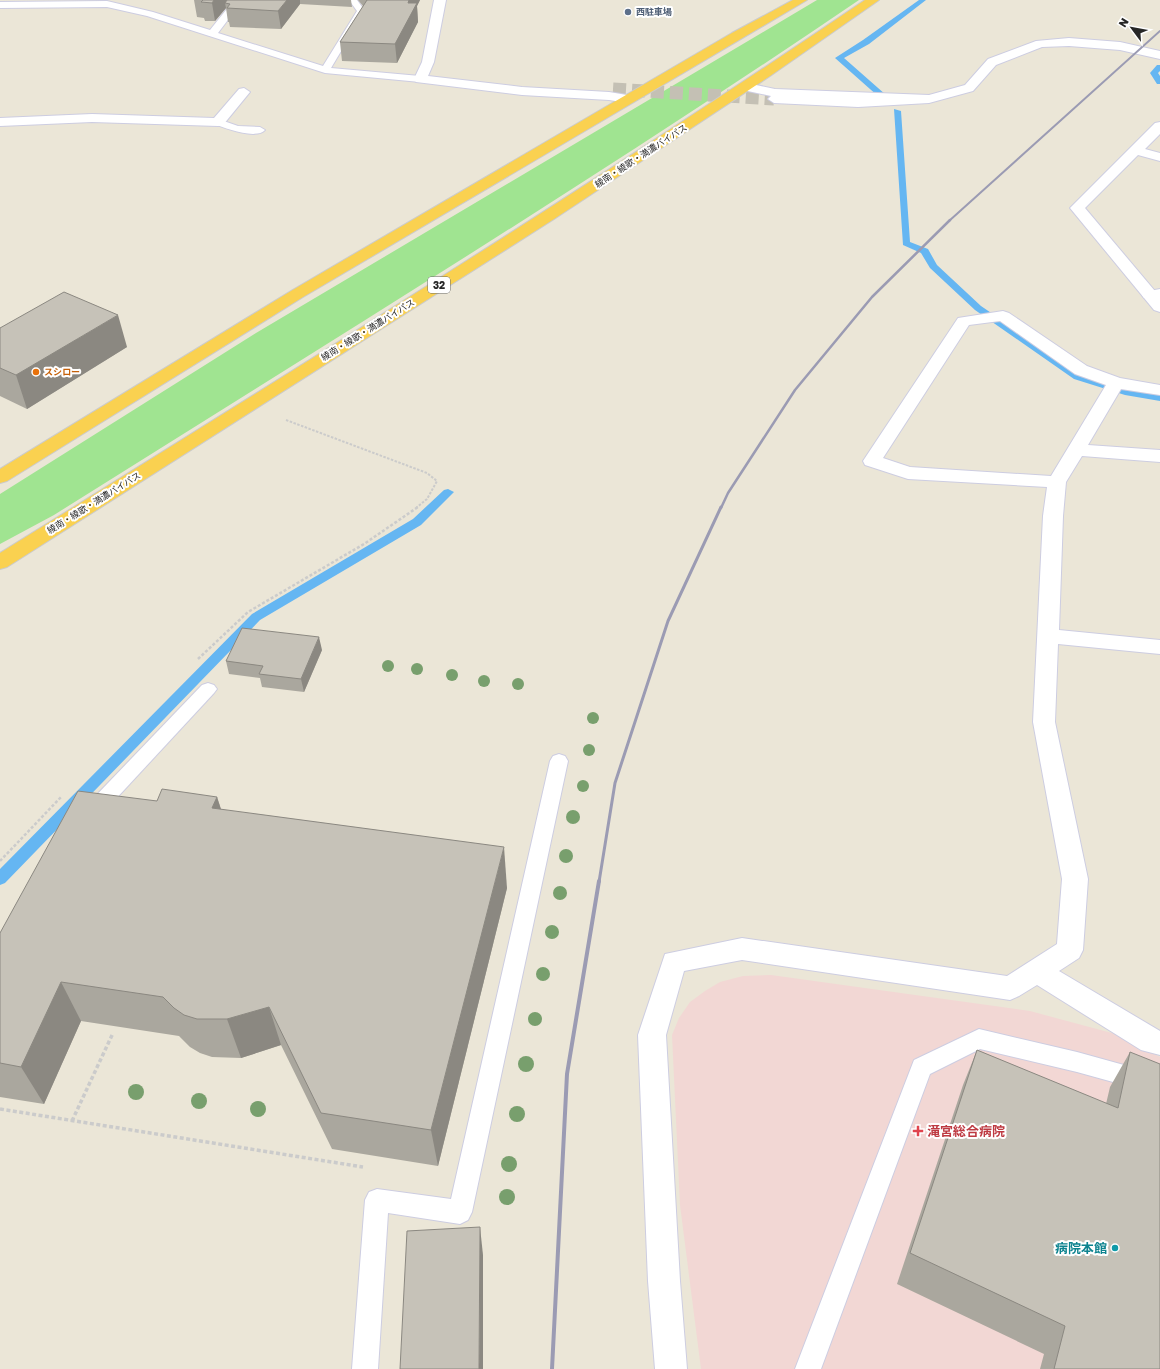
<svg xmlns="http://www.w3.org/2000/svg" width="1160" height="1369" font-family="'Golos Text','Noto Sans JP',sans-serif">
	<rect width="100%" height="100%" fill="#ebe6d7"/>
	<path fill="#f2d7d4" d="M771 975 1030 1011 1119 1035 1160 1057V1369H701L680 1205 672 1035 679 1018 690 1002 705 991 720 982 743 976Z"/>
	<path fill="#a0e491" d="M817 0H859C596 179 324 345 54 515L0 544V494L256 333Z"/>
	<g fill="none" stroke-linecap="round" stroke-linejoin="round">
		<g fill="#65b6f2" fill-rule="evenodd">
			<path d="M919 0H926L869 44 844 58 886 95 879 97 835 58 863 40Z"/>
			<path d="M1157 65H1160V71L1158 73 1160 76V84H1157L1150 73Z"/>
			<path d="M894 109 901 111 910 242 928 249 937 265 981 306 1082 375 1130 390 1160 395V401L1125 395 1074 379 975 310 930 268 921 253 903 245Z"/>
			<path d="M448 489 454 492 421 525 260 620 5 883 0 885V869L252 614 413 519 444 490Z"/>
		</g>
		<path stroke="#c4c0b4" stroke-width="13" stroke-dasharray="13 6" stroke-linecap="butt" d="M613 89 774 99"/>
		<g stroke="#cdcde1" stroke-width="2">
			<g id="service">
				<path d="M234 0H243L218 33 323 66 357 11 349 0H357L365 11 331 68 420 76 425 79 420 82 325 73 147 16 107 7 0 8V2L107 1 153 12 210 30Z"/>
				<path d="M218 119 238 126 260 127 265 130C256 140 225 128 214 124L213 122Z"/>
				<path d="M208 683 214 685 217 689 214 693 100 816 93 818 86 816 84 811 86 806 202 685Z"/>
				<path d="M559 754 565 756 568 761 472 1212 468 1220 460 1224 388 1213 378 1369H352L365 1200 369 1192 377 1189 451 1199 550 761 553 756Z"/>
				<path d="M979 1029 1077 1052 1160 1075V1095L1077 1072 980 1049 930 1074 821 1369H795L914 1060Z"/>
			</g>
		</g>
		<g stroke="#cdcde1" stroke-width="2">
			<g id="minor">
				<path d="M434 0H446L434 62 428 76 522 87 609 92 633 96 634 99 628 103 609 100 522 95 416 82 414 79 422 62Z"/>
				<path d="M1069 38 1120 42 1160 51V59L1120 50 1069 46 1042 47 996 65 973 91 929 103 858 107 774 103 768 99 771 96 743 90 741 87 747 83 775 89 929 95 965 85 988 59 1036 41Z"/>
				<path d="M244 88 250 92 223 125 218 126 92 122 0 126V118L92 114 214 118 239 89Z"/>
				<path d="M1160 122V134L1145 149 1160 153V161L1138 155 1085 208 1160 297V312L1154 310 1070 208 1155 123Z"/>
				<path d="M1003 311 1009 313 1087 366 1120 378 1160 385V395L1121 389 1088 445 1160 450V462L1082 456 1066 482 1063 516 1059 630 1160 640V654L1058 644 1055 722 1088 879 1083 950 1079 958 1059 971 1160 1031V1055L1141 1050 1037 985 1019 996 1010 1000 742 960 684 971 666 1035 680 1281 687 1369H655L648 1281 638 1035 665 954 742 938 1007 976 1057 944 1062 879 1033 722 1043 516 1047 487 908 479 865 465 863 461 958 318ZM1000 321 1075 374 1106 385 1051 476 910 467 883 458 969 325Z"/>
			</g>
		</g>
		<g stroke="#cdcde1" stroke-width="2">
			<path id="tertiary" d="M1160 289V299L1144 298 1142 295 1144 292Z"/>
		</g>
		<g stroke="#cbcbcb" stroke-width="2">
			<g id="trunk">
				<path d="M793 0H807L303 297 7 481 0 483V469L291 291 732 33Z"/>
				<path d="M865 0H879L770 76 554 219 7 567 0 569V553C291 372 582 192 865 0Z"/>
			</g>
		</g>
		<path stroke="#cbcbcb" stroke-width="2" stroke-dasharray="2.5 1.5" stroke-linecap="butt" d="M286 420 427 473 437 481 427 499 416 508"/>
		<g stroke="#cbcbcb" stroke-width="2.5" stroke-dasharray="3 2" stroke-linecap="butt">
			<path d="M198 659 248 612 364 544 418 507"/>
			<path d="M0 861 62 796"/>
		</g>
		<g stroke="#cbcbcb" stroke-width="3.5" stroke-dasharray="4 2.5" stroke-linecap="butt">
			<path d="M0 1109 363 1167"/>
			<path d="M72 1121 113 1033"/>
		</g>
		<use href="#service" fill="#fff" fill-rule="evenodd"/>
		<use href="#minor" fill="#fff" fill-rule="evenodd"/>
		<use href="#tertiary" fill="#fff" fill-rule="evenodd"/>
		<use href="#trunk" fill="#fad150" fill-rule="evenodd"/>
		<path stroke="#9b9bb3" stroke-width="2" d="M949 221 1160 31"/>
		<path stroke="#9b9bb3" stroke-width="2.5" d="M721 508 728 493 795 390 872 297 950 220"/>
		<path stroke="#9b9bb3" stroke-width="3" d="M599 882 615 783 668 621 721 507"/>
		<path stroke="#9b9bb3" stroke-width="4" d="M552 1369 567 1074 599 881"/>
	</g>
	<g fill="#789f6d">
		<circle cx="388" cy="666" r="6"/>
		<circle cx="417" cy="669" r="6"/>
		<circle cx="452" cy="675" r="6"/>
		<circle cx="484" cy="681" r="6"/>
		<circle cx="518" cy="684" r="6"/>
		<circle cx="593" cy="718" r="6"/>
		<circle cx="589" cy="750" r="6"/>
		<circle cx="583" cy="786" r="6"/>
		<circle cx="573" cy="817" r="7"/>
		<circle cx="566" cy="856" r="7"/>
		<circle cx="560" cy="893" r="7"/>
		<circle cx="552" cy="932" r="7"/>
		<circle cx="543" cy="974" r="7"/>
		<circle cx="535" cy="1019" r="7"/>
		<circle cx="526" cy="1064" r="8"/>
		<circle cx="136" cy="1092" r="8"/>
		<circle cx="199" cy="1101" r="8"/>
		<circle cx="258" cy="1109" r="8"/>
		<circle cx="517" cy="1114" r="8"/>
		<circle cx="509" cy="1164" r="8"/>
		<circle cx="507" cy="1197" r="8"/>
	</g>
	<g fill="#aaa79e">
		<path d="M194 0H351L352 7 300 4 281 29 230 27 229 22H228L226 8 215 21H205L204 18 197 17Z"/>
		<path d="M358 0H420L417 6 418 22 397 63 342 61 340 42 363 6Z"/>
		<path d="M0 328 127 347 27 409 0 396Z"/>
		<path d="M322 650 304 692 262 687 260 678 229 674 226 661Z"/>
		<path d="M217 797 221 809 507 888 438 1166 332 1149 281 1045 241 1058 212 1057 200 1053 190 1047 179 1036 81 1021 44 1104 0 1097V933L157 801Z"/>
		<path d="M977 1050 1106 1104 1110 1087 1130 1052 1160 1369H1040L1044 1354 897 1284 963 1085Z"/>
	</g>
	<g fill="#8b8881">
		<path d="M214 0H233L225 3 226 8 215 21 212 3Z"/>
		<path d="M287 0H300V4L281 29 278 11Z"/>
		<path d="M409 0H420L417 6 418 22 397 63 395 44 408 3Z"/>
		<path d="M118 315 127 347 27 409 16 375Z"/>
		<path d="M319 637 322 650 304 692 301 679Z"/>
		<path d="M217 797 230 838 212 808Z"/>
		<path d="M504 847 507 888 438 1166 431 1130Z"/>
		<path d="M61 982 81 1021 44 1104 21 1067Z"/>
		<path d="M269 1007 281 1045 241 1058 227 1019Z"/>
		<path d="M480 1227 483 1255V1369H479Z"/>
	</g>
	<g fill="#c6c2b8" stroke="#8b8881">
		<path d="M203 0H214L212 3 201 2Z"/>
		<path d="M227 0H287L278 11 227 8 230 4 225 3Z"/>
		<path d="M367 0H409L408 3H417L395 44 340 42Z"/>
		<path d="M64 292 118 315 16 375 0 368V328Z"/>
		<path d="M242 628 319 637 301 679 259 674 263 666 226 661Z"/>
		<path d="M162 789 217 797 212 808 504 847 431 1130 321 1113 269 1007 227 1019H197L184 1015 174 1008 163 997 61 982 21 1067 0 1063V933L78 791 157 801Z"/>
		<path d="M977 1050 1118 1108 1130 1052 1160 1064V1369H1054L1065 1326 910 1253Z"/>
		<path d="M480 1227 479 1369H400L407 1231Z"/>
	</g>
	<circle fill="#5c6f8a" stroke="#fff" stroke-width="1.5" cx="628" cy="12" r="4"/>
	<circle fill="#e8710a" stroke="#fff" stroke-width="1.5" cx="36" cy="372" r="4"/>
	<path fill="#e0444e" stroke="#fff" stroke-width="1.5" d="M916 1125h4v4h4v4h-4v4h-4v-4h-4v-4h4z"/>
	<circle fill="#0f9aa8" stroke="#fff" stroke-width="1.5" cx="1115" cy="1248" r="4"/>
	<g text-anchor="middle" stroke-width="4" stroke-linejoin="round" paint-order="stroke">
		<g font-size="9" font-weight="bold" fill="#4e5e75" stroke="#fff" text-anchor="start">
			<text x="636" y="15">西駐車場</text>
		</g>
		<g font-size="9" fill="#272727" stroke="#fff">
			<text transform="translate(641 156) rotate(-33)" y="3">綾南・綾歌・満濃バイパス</text>
			<text transform="translate(368 330) rotate(-32)" y="3">綾南・綾歌・満濃バイパス</text>
			<text transform="translate(94 503) rotate(-32)" y="3">綾南・綾歌・満濃バイパス</text>
		</g>
		<g font-size="9" font-weight="bold" fill="#c56008" stroke="#fff" text-anchor="start">
			<text x="44" y="375">スシロー</text>
		</g>
		<rect fill="#fff" stroke="#686868" stroke-width="1" x="428" y="277" width="22" height="16" rx="3"/>
		<g font-size="10" font-weight="bold" fill="#272727">
			<text x="439" y="289">32</text>
		</g>
		<g font-size="13" font-weight="bold" fill="#be3a42" stroke="#fff" text-anchor="start">
			<text x="927" y="1136">滝宮総合病院</text>
		</g>
		<g font-size="13" font-weight="bold" fill="#0d838f" stroke="#fff" text-anchor="end">
			<text x="1107" y="1253">病院本館</text>
		</g>
	</g>
	<g transform="translate(1132 28) rotate(302)" stroke="#ffffff" stroke-width="3" paint-order="stroke">
	<path d="M0-3L7 15L0 10L-7 15Z" fill="#272727"/>
	<text y="-6" font-size="11" font-weight="bold" text-anchor="middle" fill="#272727">N</text>
	</g>
</svg>
